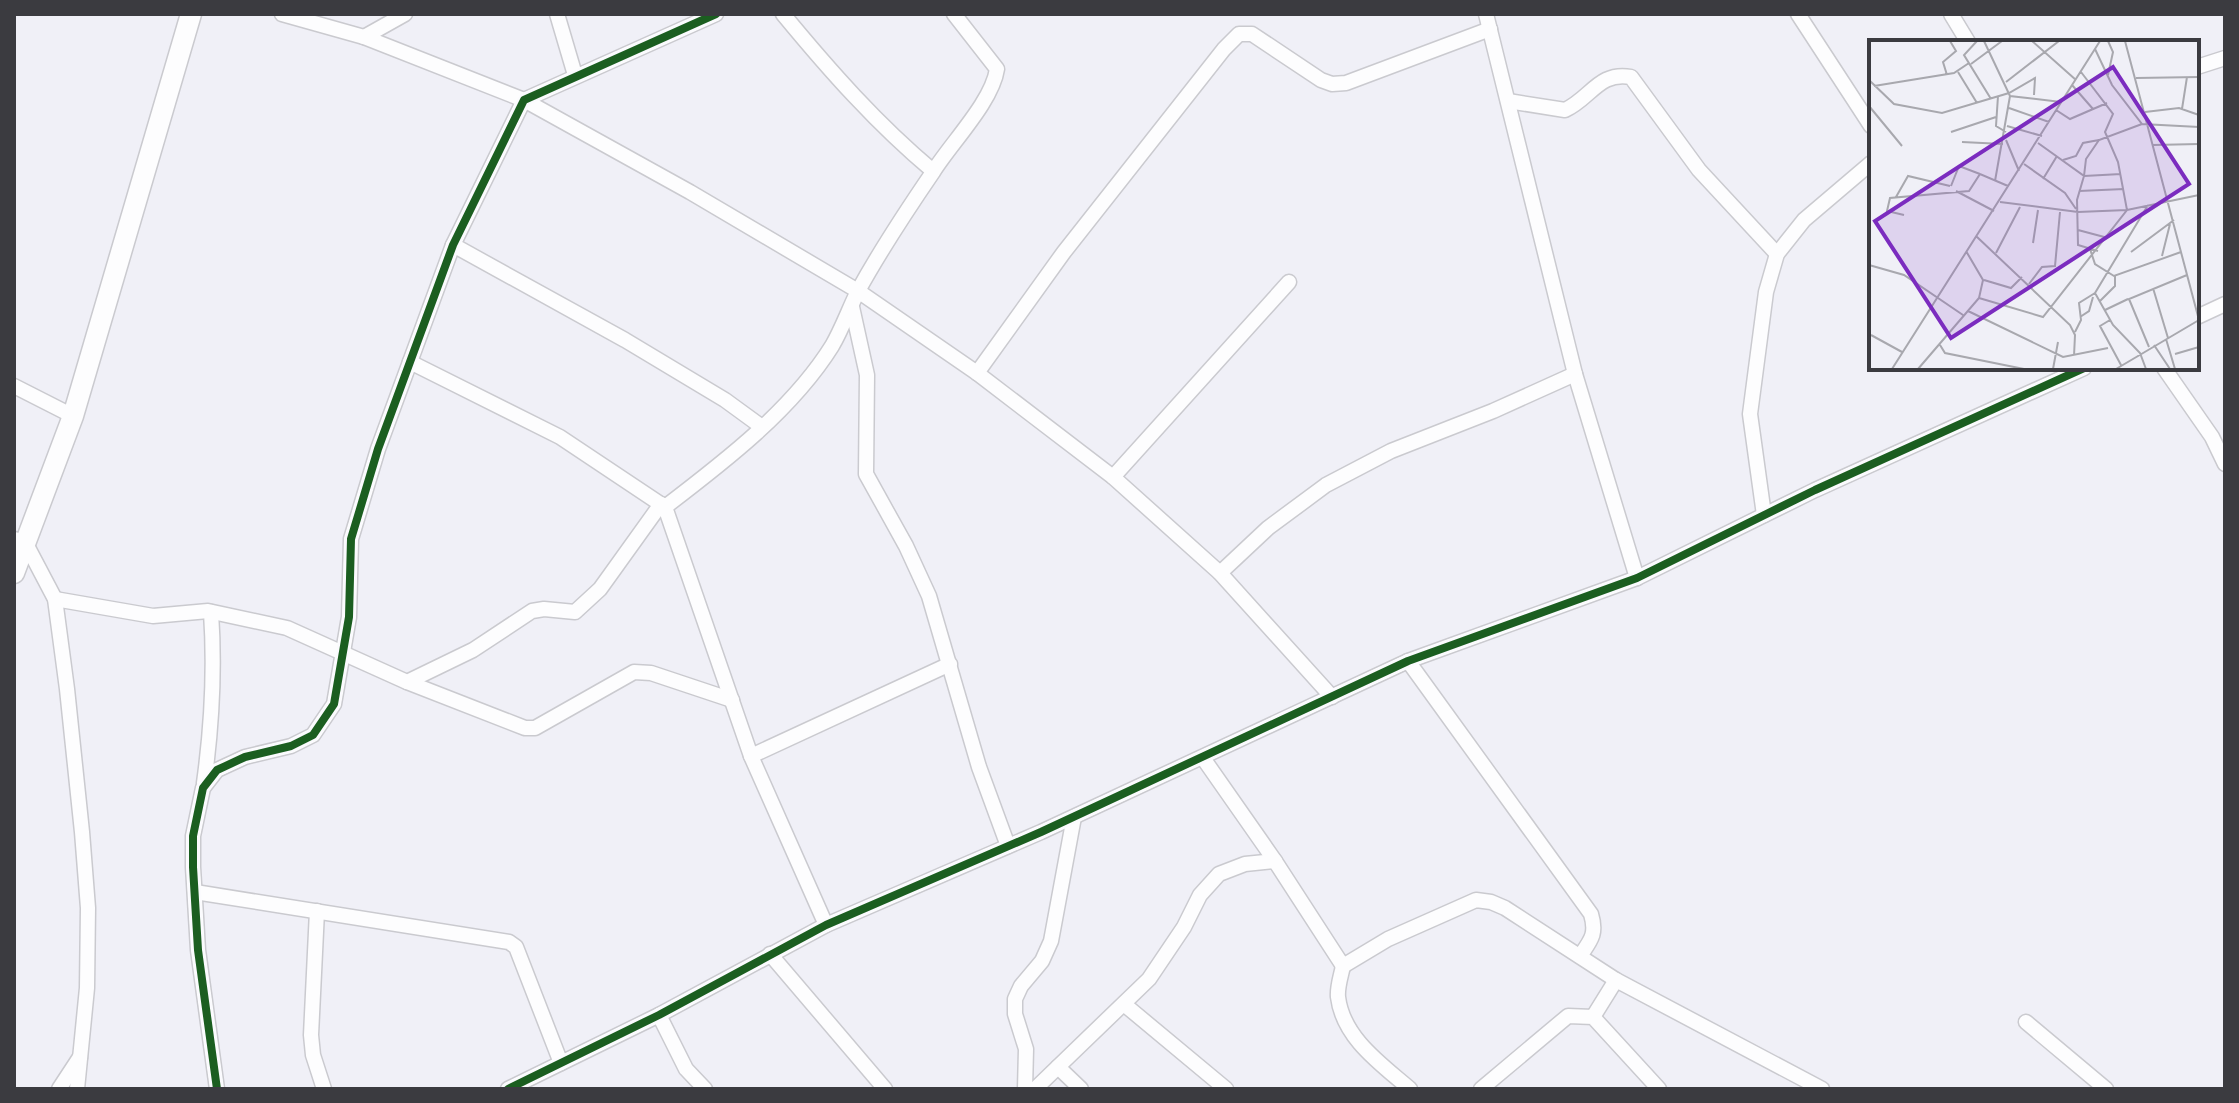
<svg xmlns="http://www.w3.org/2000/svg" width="2239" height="1103" font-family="Quicksand,sans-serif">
	<rect width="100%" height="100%" fill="#f0f0f7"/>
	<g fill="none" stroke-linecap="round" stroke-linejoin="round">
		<g stroke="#cacacf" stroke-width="17">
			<g id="street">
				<path d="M282 14 364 37 524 100 690 192 858 291 977 373 1113 477 1220 573 1332 697"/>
				<path d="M557 14 575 75"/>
				<path d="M783 14C830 71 877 124 933 171"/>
				<path d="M1486 14 1575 374 1637 578"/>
				<path d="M1798 14 1871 126"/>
				<path d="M1951 14 1968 42"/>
				<path d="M364 37 405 14"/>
				<path d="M2197 67 2225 58"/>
				<path d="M1508 101 1565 110C1591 98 1599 71 1631 77L1699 170 1777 254"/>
				<path d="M453 245 625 340 725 400 762 427"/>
				<path d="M852 307 867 375 866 474 906 546 929 596 979 767 1008 846"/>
				<path d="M2197 317 2225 304"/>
				<path d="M410 362 560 437 665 507"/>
				<path d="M2164 368 2212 437 2225 464"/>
				<path d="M977 373 1064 252 1224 49 1239 34H1252L1321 80 1332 84 1346 83 1490 29"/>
				<path d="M14 386 73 416"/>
				<path d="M1113 477 1289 282"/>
				<path d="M1764 515 1750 414 1766 292 1777 254 1804 220 1871 163"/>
				<path d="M14 539 25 542 55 599 67 689 82 832 88 908 87 988 77 1089"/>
				<path d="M1220 573 1268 528 1326 485 1391 451 1493 411 1575 374"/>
				<path d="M55 599 153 616 208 611 287 628 407 682 473 650 532 611 544 609 575 612 600 589 661 504"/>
				<path d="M1408 661 1591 914C1597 934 1591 940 1580 956"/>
				<path d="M407 682 525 728H535L634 672 651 673 732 700"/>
				<path d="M751 756 950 664"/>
				<path d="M1203 758 1275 861 1343 966 1388 939 1476 900 1491 902 1505 908 1616 980 1822 1089"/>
				<path d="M204 783C212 725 215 670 211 612"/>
				<path d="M195 892 509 942 516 947 561 1063"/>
				<path d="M317 911 311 1035 313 1055 324 1089"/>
				<path d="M826 925 751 756 665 507C724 462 792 410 832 346 842 329 849 309 858 291 880 251 907 210 933 172 951 143 992 102 997 69L954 14"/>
				<path d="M770 954 885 1089"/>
				<path d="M1343 966C1341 976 1337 987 1338 997 1343 1038 1381 1064 1410 1089"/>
				<path d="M1125 1005 1226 1089"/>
				<path d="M659 1015 686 1069 705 1089"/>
				<path d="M1593 1017 1616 980"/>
				<path d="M2026 1022 2106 1089"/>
				<path d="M1058 1067 1081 1089"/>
				<path d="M59 1089 80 1057"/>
				<path d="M217 1089 198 950 193 867V836L203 788 217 770 245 757 291 746 313 735 334 704 349 617 351 539 378 449 453 245 524 100 716 14"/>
				<path d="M508 1089 659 1015 826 925 1041 832 1408 661 1637 578 1815 490 2084 368"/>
				<path d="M1025 1089 1026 1049 1015 1014V999L1021 986 1042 961 1051 941 1074 817"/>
				<path d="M1035 1089 1149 979 1184 927 1200 895 1219 874 1245 864 1275 861"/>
				<path d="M1481 1089 1568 1016 1593 1017 1659 1089"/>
			</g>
		</g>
		<g stroke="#cacacf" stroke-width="23">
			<path id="secondary" d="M14 573 73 416 191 14"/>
		</g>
		<use href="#street" stroke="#fdfdfe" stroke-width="14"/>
		<use href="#secondary" stroke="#fdfdfe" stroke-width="20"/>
		<g stroke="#fbfbfe" stroke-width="13">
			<g id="cycleway">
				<path d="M217 1089 198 950 193 867V836L203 788 217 770 245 757 291 746 313 735 334 704 349 617 351 539 378 449 453 245 524 100 716 14"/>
				<path d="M508 1089 659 1015 826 925 1041 832 1408 661 1637 578 1815 490 2084 368"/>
			</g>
		</g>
		<use href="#cycleway" stroke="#1b5e20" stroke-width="8"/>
	</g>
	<g transform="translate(1869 40)">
		<rect width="330" height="330" fill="#f0f0f7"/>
		<path fill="none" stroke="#a8a8ae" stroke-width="2" d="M108 1 95 15 122 59M115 1 141 56 192 62M163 1 207 40M256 1 330 280M226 9 243 45 273 84 330 87M102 24 133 1M89 32 108 63M78 35 74 22 87 11 81 1M239 35 244 12 239 1M267 38 330 37M0 40 25 64 73 73 140 53 166 38 165 55M137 42 190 1M203 45 224 69M5 46 85 33 100 23M129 56 127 86 137 92M0 66 33 106M140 68 180 82M313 69 318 37M187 70 201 79 238 63M276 72 310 68 330 75M138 86 173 96M82 92 127 77M137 100 150 131M93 102 134 104M169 103 215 136 208 160 209 205 229 211M284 105 330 104M194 120 207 116 214 103 230 100M155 124 196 153 207 169M215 136 217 119 230 100 273 84M215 136 252 134M174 139 188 116M126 141 141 56M82 146 90 126 111 134M87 151 125 171M210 151 255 149M27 157 39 136 81 146M131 162 209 172 258 170 330 155M35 175 18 171 21 158 100 151 111 134 139 146M209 190 239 198M107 196 201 285 206 295 205 316M164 203 169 170M221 209 226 224 245 236 312 212M262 212 305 180M127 213 151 167M293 216 301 184M0 225 35 235 94 275M115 240 142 248 153 237M160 244 173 227 186 226 191 172M284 248 299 298M110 258 174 277 258 170 249 122 236 92 244 74 212 32M231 261 246 246V236M236 270 259 259M99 271 194 317 239 308M211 277 220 271 224 257M241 280 231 286 252 325M206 292 212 280 210 263 226 253M2 295 33 312M297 299 306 329M71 305 76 313 155 329M285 305 301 329M280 307 260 259 318 235M306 314 330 307M23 329 231 1M49 329 110 258 114 240 97 211M184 329 189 302M247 329 330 280M277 329 271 313 244 285 226 253 279 165"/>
		<path fill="#7b2cbf" fill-opacity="0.15" stroke="#7b2cbf" stroke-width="4" d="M244 27 320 144 82 298 6 181Z"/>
		<rect width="330" height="330" fill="none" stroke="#3b3b40" stroke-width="4"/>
	</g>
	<rect width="2239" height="1103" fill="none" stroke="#3b3b40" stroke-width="32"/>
</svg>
